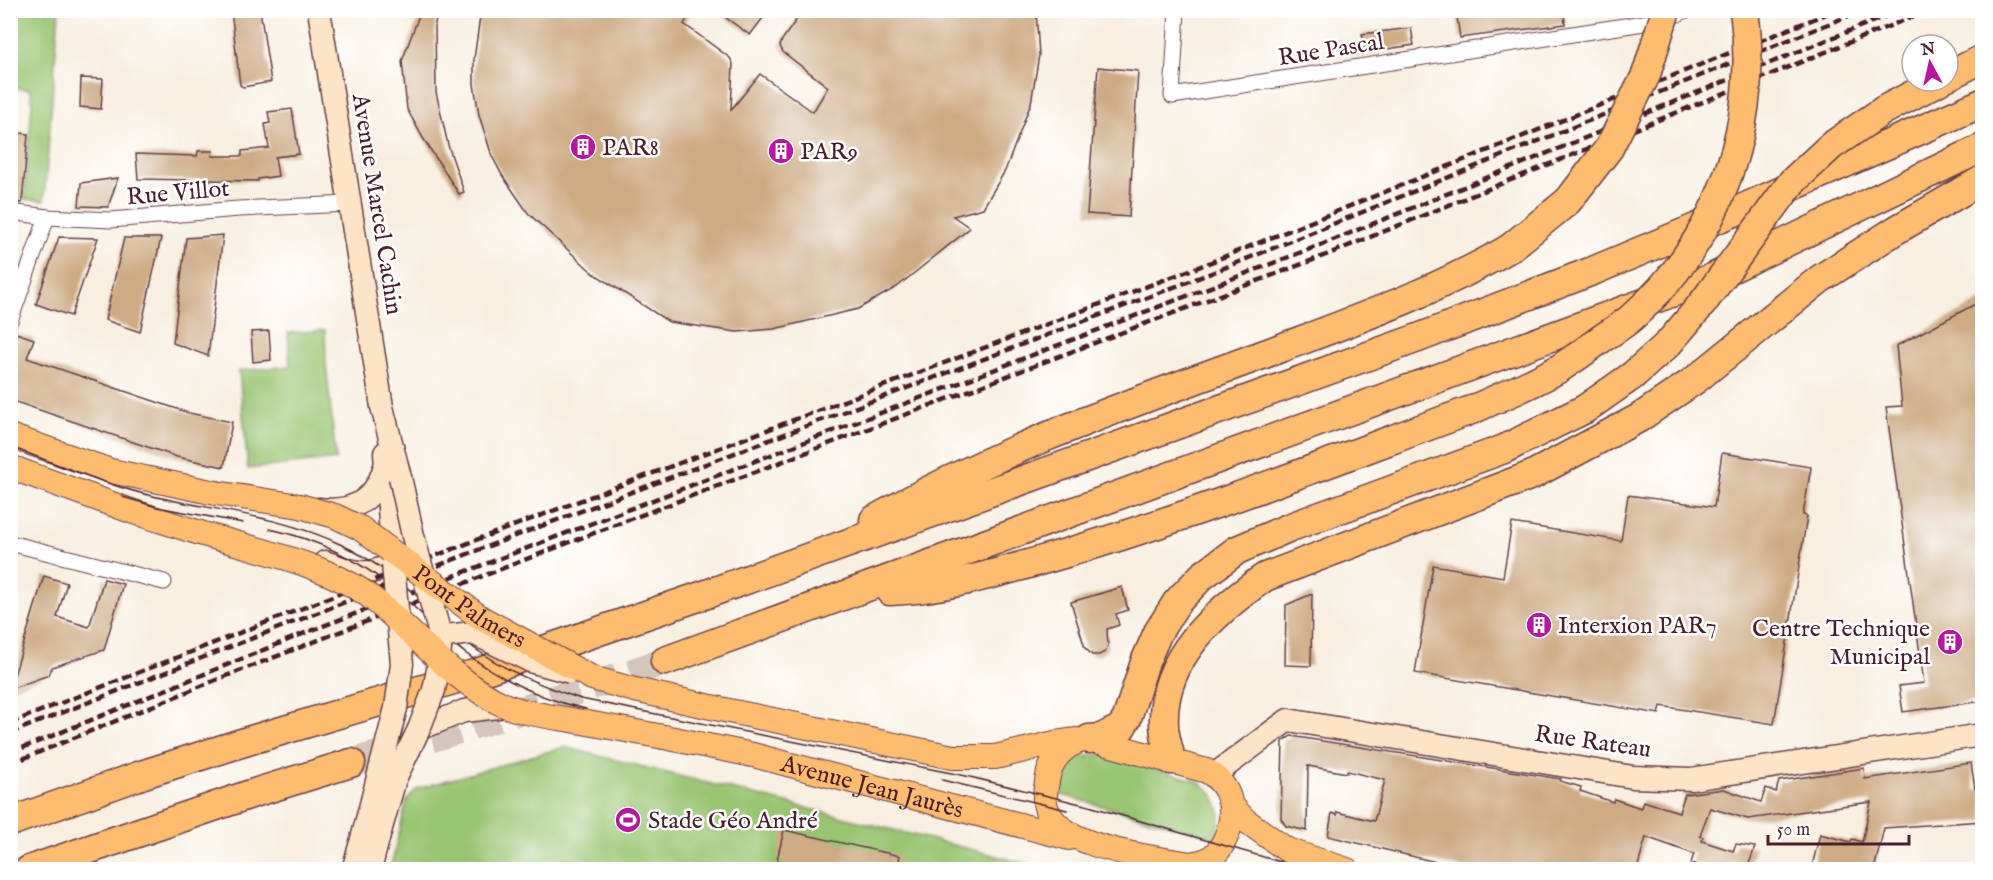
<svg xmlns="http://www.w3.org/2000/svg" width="1993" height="880" font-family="'IM FELL English',serif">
	<rect width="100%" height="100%" fill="#fff"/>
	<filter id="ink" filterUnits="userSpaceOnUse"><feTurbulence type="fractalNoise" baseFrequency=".0167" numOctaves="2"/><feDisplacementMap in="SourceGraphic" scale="12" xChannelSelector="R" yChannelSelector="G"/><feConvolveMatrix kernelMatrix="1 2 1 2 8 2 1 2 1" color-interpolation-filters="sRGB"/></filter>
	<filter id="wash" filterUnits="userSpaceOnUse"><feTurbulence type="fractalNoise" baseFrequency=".008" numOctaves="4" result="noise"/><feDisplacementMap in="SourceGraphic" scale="24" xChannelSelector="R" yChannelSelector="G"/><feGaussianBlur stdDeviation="1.35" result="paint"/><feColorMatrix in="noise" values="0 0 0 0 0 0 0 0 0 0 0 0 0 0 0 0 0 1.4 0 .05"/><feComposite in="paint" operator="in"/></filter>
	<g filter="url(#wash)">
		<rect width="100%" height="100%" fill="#f8efe1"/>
		<g fill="#99c572" stroke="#72724e" stroke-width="1.5">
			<path d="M11 10 59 11 44 201 24 199 32 104 31 90 11 87Z"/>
			<path d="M325 330 326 363 336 459 248 469 239 371 290 366 288 333Z"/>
			<path d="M564 747 1049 869 390 870 407 800 417 789Z"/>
			<path d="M1092 755H1103L1195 780C1217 792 1228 815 1213 837L1055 793C1061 771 1066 759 1092 755Z"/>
		</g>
		<g id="blocks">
			<g fill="#cdab84">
				<path d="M231 10H260L271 82 243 87 240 85Z"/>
				<path d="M421 10H437L435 24 436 92 448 145 464 192 459 194 423 138 407 109 402 61Z"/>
				<path d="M481 10H692L684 24 730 58 733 64 731 110 760 74 813 112 828 87 783 52 780 46 782 40 803 10H1036L1039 55 1031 103 1005 171 983 208 953 216 970 228 897 287 858 309 774 329 737 332 669 322 593 273 528 213 502 175 492 156 479 115 474 84V59Z"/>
				<path d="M715 10H769L750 35Z"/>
				<path d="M1456 10H1564L1565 24 1460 38Z"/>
				<path d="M1411 28 1414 45 1366 52 1362 34Z"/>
				<path d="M1098 67 1138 71 1129 217 1087 214Z"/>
				<path d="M81 78 103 79 101 109 80 107Z"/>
				<path d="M292 109 299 154 275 157 278 176 258 179V181L138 179 136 154 197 156 198 151H213L212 156H242V151L269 148 265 124 270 123 268 112Z"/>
				<path d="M10 132 28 134 22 203 10 202Z"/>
				<path d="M118 178 108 207 79 206 81 183Z"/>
				<path d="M223 235 208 356 173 343 186 238Z"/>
				<path d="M59 237 98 238 71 316 36 304Z"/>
				<path d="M124 238H161L140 332 105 320Z"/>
				<path d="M1983 300V701L1903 712 1899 686 1924 683 1886 407 1902 406 1896 346Z"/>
				<path d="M269 331 271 360 253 362 251 332Z"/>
				<path d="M16 333 34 339 27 358 189 413 232 422 224 467 177 457 10 400V350Z"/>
				<path d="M1722 453 1811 467 1803 515 1807 516 1774 724 1661 706 1659 714 1415 673 1433 565 1503 577 1512 523 1621 541 1628 495 1714 507Z"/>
				<path d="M44 576 67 583 57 617 89 627 104 579 123 584 104 650 52 667 49 675 10 689Z"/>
				<path d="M1122 587 1128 610 1116 614 1119 625 1107 629 1108 646 1105 652 1099 655H1092L1085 648 1071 602Z"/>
				<path d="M1312 594 1311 666 1285 665 1286 605Z"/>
				<path d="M1291 736 1561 779 1560 781 1581 787 1580 791 1613 802 1614 799 1641 808 1643 801 1679 812 1685 794 1724 789 1761 802 1766 788 1776 792 1779 781 1864 768 1865 779 1971 763 1975 789H1983V821L1884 828 1874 870H1811L1820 834 1851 842 1852 839 1862 842 1871 802 1748 819 1710 808 1700 836 1703 837 1702 841 1733 851 1736 844 1755 847 1747 870H1710L1691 863 1694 854 1646 837 1637 870H1469L1328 836 1332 813 1337 815V812L1374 821 1385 780 1347 771V773L1308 766 1307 831 1286 826 1281 819 1283 741Z"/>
				<path d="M784 830 900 856 897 870H782L784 862 777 860Z"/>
			</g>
		</g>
	</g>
	<g filter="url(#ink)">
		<use href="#blocks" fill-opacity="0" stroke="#643e46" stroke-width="1.5"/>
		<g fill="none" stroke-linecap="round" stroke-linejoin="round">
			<path stroke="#d5c5bd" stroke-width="28" stroke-dasharray="28 14" stroke-linecap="butt" d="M351 763 510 714 665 661"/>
			<g stroke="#643e46" stroke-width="17">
				<g id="street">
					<path d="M1177 10 1172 96 1663 20 1687 10"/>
					<path d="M10 212 47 217 111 220 238 209 350 204"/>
					<path d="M10 321 47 217"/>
					<path d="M10 543 164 582"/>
				</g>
			</g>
			<g stroke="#643e46" stroke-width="25">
				<g id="secondary">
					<path d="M319 10 382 407 400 477"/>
					<path d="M385 453 393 564"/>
					<path d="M318 509C351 513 374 502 384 469"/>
					<path d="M325 562C363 576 373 578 407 553"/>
					<path d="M419 729 464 711 506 706"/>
					<path d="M1214 775 1288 720 1633 777 1691 779 1982 735"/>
					<path d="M353 870 362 839"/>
					<path d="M370 870 378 839"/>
				</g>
			</g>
			<g stroke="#643e46" stroke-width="26">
				<g id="primary">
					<path d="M10 436 111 471 216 493"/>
					<path d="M10 467 131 511 200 533"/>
					<path d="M729 711 953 757H995L1055 743 1077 740"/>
					<path id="s1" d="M664 737 753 755 1069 838"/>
					<path d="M1089 739 1207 771C1231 785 1237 812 1226 837 1223 844 1219 851 1213 856 1206 862 1198 863 1190 864 1153 857 1053 849 1045 803 1044 794 1047 781 1049 772 1055 753 1071 741 1089 739Z"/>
					<path d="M1233 807 1245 820 1287 850 1347 870"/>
				</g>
			</g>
			<g stroke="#643e46" stroke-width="31">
				<g id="highway">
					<path d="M1948 76 1982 59"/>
					<path d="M1884 110 1939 81"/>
					<path d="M874 520C1001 447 1141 400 1278 349 1358 319 1437 291 1510 248"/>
					<path d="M890 591C948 589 1007 570 1063 554 1202 513 1338 459 1474 409"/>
					<path d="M665 661 1712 278 1982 148"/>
					<path d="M1089 739 1101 738 1121 728 1127 718 1145 662 1158 632 1177 602 1202 576 1237 550 1288 528 1504 449 1585 409 1632 376"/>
					<path d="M1171 760C1169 749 1164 736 1164 724 1161 658 1216 611 1265 577L1532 475 1639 418 1695 380 1820 279 1896 230 1982 180"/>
					<path d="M10 822 144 774 254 739 477 673 704 595 1418 338 1595 270 1741 209 1982 103"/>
					<path d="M29 870 251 794 351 763"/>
				</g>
			</g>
			<use href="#street" stroke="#fff" stroke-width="15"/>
			<use href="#secondary" stroke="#fee4c6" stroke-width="22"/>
			<use href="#primary" stroke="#fdbc70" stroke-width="24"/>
			<use href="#highway" stroke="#fdbc70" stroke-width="28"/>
			<g stroke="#4a1f2b" stroke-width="1.5">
				<path d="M10 447C59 464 107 486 157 497 219 511 284 517 342 545 369 558 394 576 417 596 436 614 453 633 474 648 507 672 543 686 581 699L966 776 1089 806 1308 870"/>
				<path d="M123 497 157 507 243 523"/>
				<path d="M270 529C316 539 360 560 396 591 420 611 441 634 465 653 501 679 542 700 586 709"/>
				<path d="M942 780 1067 810"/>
			</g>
			<g stroke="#4a1f2b" stroke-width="4.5" stroke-dasharray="9 4.5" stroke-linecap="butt">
				<path d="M10 723 476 540 1206 264 1836 10"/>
				<path d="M10 733 478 550 1214 272 1863 10"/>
				<path d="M10 753 310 631 1323 244 1901 10"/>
				<path d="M10 764 216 680 573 541 1326 255 1929 10"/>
			</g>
			<g stroke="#643e46" stroke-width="25" stroke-linecap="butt">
				<g id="secondary-bridge">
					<path d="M428 645 445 636 473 633 533 662 570 672"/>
					<path d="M362 839 396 708 402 664 393 564"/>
					<path d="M378 839 395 779 419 729 434 690 438 669 441 638 413 536 400 477"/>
				</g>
			</g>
			<g stroke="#643e46" stroke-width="26" stroke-linecap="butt">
				<g id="primary-bridge">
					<path id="s2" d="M216 493 300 506 335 516 360 528 481 618 592 678 635 690 729 711"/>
					<path d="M200 533C253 549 330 565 373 599 417 634 452 681 504 705 523 713 546 716 566 719 599 725 631 731 664 737"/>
				</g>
			</g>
			<g stroke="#643e46" stroke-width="31" stroke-linecap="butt">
				<g id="highway-bridge">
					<path d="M1510 248 1568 201 1609 148 1646 75 1666 10"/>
					<path d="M1632 376 1668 344 1702 304 1792 182 1831 146 1884 110"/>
					<path d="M1474 409C1502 396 1533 384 1560 368 1574 359 1588 349 1601 339 1611 332 1622 326 1631 318 1719 241 1760 126 1744 10"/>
				</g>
			</g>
			<use href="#secondary-bridge" stroke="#fee4c6" stroke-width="22"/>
			<use href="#primary-bridge" stroke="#fdbc70" stroke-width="24"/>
			<use href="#highway-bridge" stroke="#fdbc70" stroke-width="28"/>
		</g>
	</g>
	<defs>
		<g id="building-disc" transform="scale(1.35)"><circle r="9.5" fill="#b5179e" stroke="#fff"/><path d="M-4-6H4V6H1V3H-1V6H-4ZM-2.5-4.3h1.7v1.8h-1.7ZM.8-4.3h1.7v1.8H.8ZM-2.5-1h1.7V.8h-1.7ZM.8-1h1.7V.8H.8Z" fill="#fff"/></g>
		<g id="stadium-disc" transform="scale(1.35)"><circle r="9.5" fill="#b5179e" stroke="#fff"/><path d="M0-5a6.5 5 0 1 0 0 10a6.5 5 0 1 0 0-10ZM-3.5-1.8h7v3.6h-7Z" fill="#fff"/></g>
	</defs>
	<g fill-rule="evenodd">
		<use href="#building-disc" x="583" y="147"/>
		<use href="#building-disc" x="781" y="151"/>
		<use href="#building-disc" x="1539" y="625"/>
		<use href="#building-disc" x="1950" y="642"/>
		<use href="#stadium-disc" x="628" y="820"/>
	</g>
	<g text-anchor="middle" stroke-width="5" stroke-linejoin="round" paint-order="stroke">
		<g font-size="24" fill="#4a1f2b" stroke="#fff">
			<text transform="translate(1331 49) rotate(-9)" y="8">Rue Pascal</text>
			<text transform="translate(178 192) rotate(-5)" y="8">Rue Villot</text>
			<text transform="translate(378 204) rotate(81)" y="8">Avenue Marcel Cachin</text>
			<text dy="8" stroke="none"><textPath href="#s2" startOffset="284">Pont Palmers</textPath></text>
			<text transform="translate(1593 741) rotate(8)" y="8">Rue Rateau</text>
			<text dy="8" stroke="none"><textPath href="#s1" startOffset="214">Avenue Jean Jaurès</textPath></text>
		</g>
		<g font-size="24" fill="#4a1f2b" stroke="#fff" text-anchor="start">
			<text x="602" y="155">PAR8</text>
			<text x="800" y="159">PAR9</text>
			<text x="1558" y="633">Interxion PAR7</text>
			<text x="1930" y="636" text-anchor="end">Centre Technique<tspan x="1930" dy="28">Municipal</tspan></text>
			<text x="648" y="828">Stade Géo André</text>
		</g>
	</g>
	<rect width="1993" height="880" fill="none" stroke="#fff" stroke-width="36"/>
	<g transform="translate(1930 63) rotate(352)"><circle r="28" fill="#ffffff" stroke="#b7a5aa" stroke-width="1.5"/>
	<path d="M0-4.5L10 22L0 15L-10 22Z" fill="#b5179e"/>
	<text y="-9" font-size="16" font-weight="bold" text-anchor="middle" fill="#4a1f2b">N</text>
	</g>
	<path d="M1768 835v9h141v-9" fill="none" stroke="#4a1f2b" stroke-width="3"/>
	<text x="1777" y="835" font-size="18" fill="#4a1f2b" stroke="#ffffff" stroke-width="4.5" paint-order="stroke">50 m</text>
</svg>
